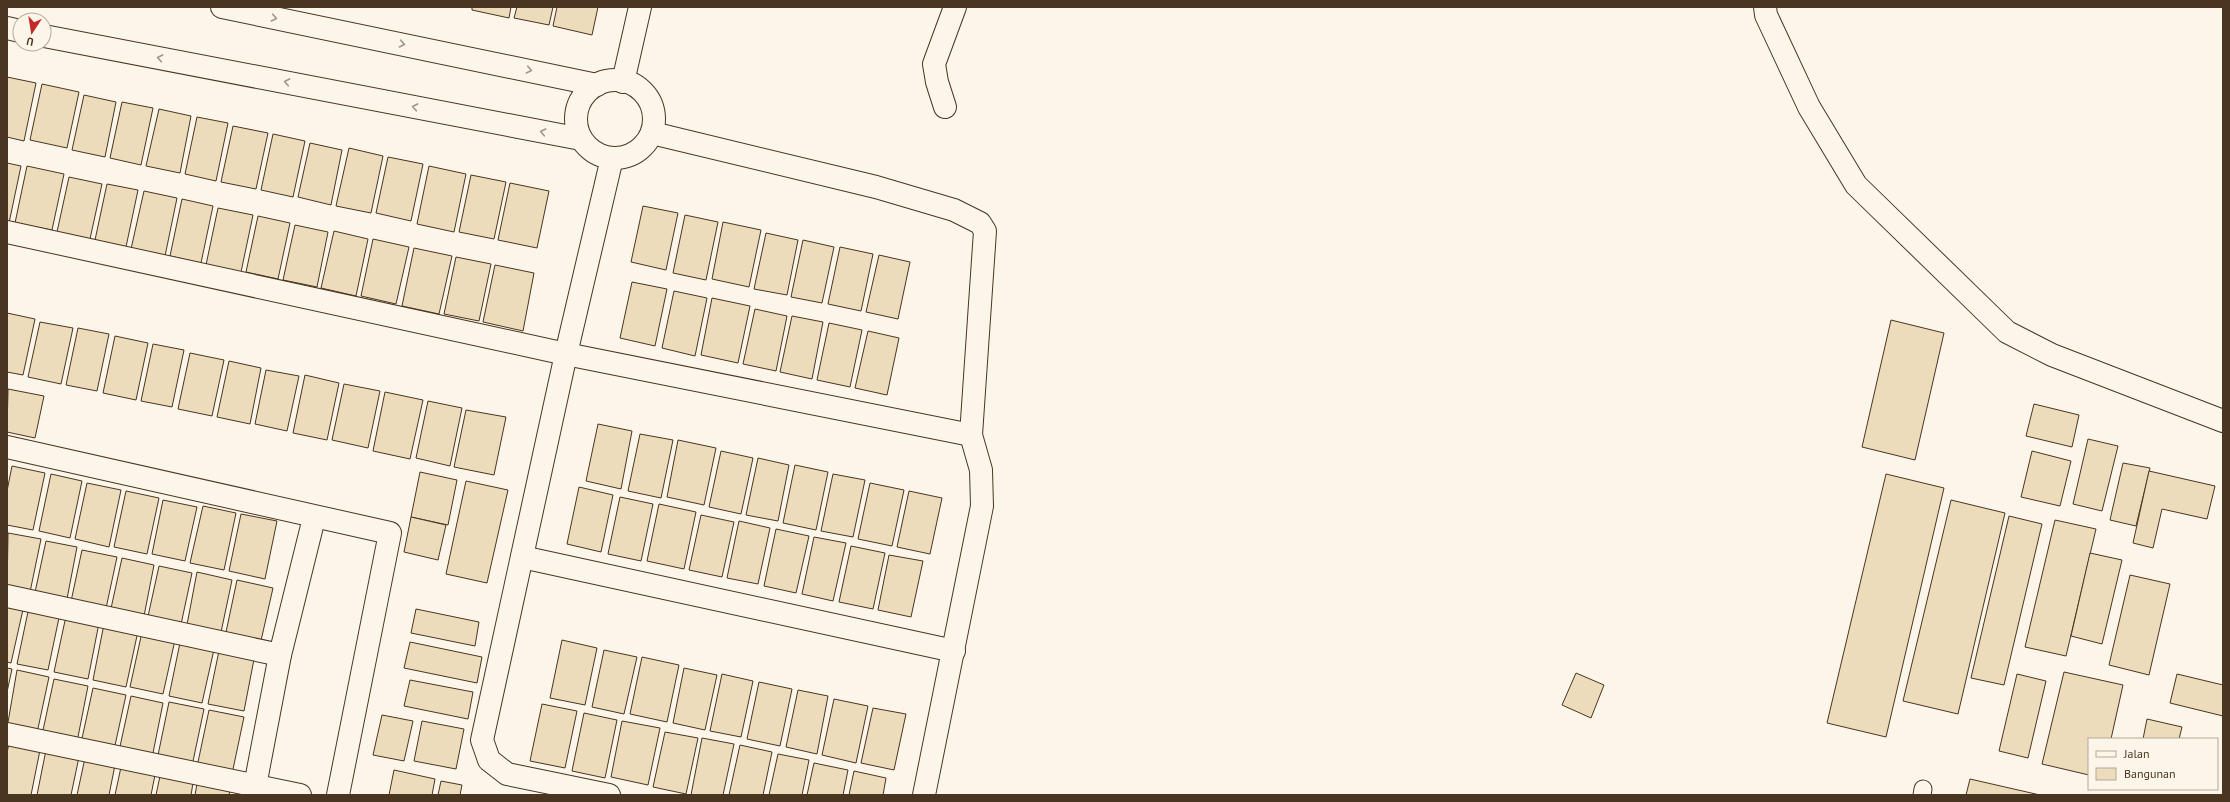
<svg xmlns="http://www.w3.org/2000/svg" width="2230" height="802" font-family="'PT Sans',sans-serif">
	<rect width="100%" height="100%" fill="#fbf6e9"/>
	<g fill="#ecdcbc" stroke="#4a3520">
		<path d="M472 7H511L509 18 472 10Z"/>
		<path d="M517 7H553L549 25 514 18Z"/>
		<path d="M557 7H598L592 35 553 26Z"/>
		<path d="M7 77 36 83 24 141 7 137Z"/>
		<path d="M42 84 79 92 67 148 30 140Z"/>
		<path d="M84 95 116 102 105 157 72 150Z"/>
		<path d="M122 102 153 108 141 165 110 158Z"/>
		<path d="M159 109 191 116 180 173 146 166Z"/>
		<path d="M197 117 228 123 216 181 185 174Z"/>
		<path d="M233 126 268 133 256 189 221 182Z"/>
		<path d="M273 134 305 141 293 197 261 190Z"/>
		<path d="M310 143 342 150 331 205 298 197Z"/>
		<path d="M349 148 383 156 371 213 336 206Z"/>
		<path d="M388 157 423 164 411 221 376 213Z"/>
		<path d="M7 163 21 166 9 223H7Z"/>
		<path d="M27 166 64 174 52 230 15 223Z"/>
		<path d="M429 166 466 174 454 232 417 224Z"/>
		<path d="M471 175 506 182 494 239 459 232Z"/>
		<path d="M69 177 102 184 90 239 57 232Z"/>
		<path d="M510 183 549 191 537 248 498 240Z"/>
		<path d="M107 184 138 190 126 247 95 240Z"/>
		<path d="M144 191 177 198 165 256 131 249Z"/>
		<path d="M182 199 213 206 201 263 170 256Z"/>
		<path d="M643 206 678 213 666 270 631 262Z"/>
		<path d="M218 208 253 215 241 272 206 265Z"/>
		<path d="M685 215 718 222 706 280 673 273Z"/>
		<path d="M258 216 290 223 278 279 246 272Z"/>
		<path d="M723 222 761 230 749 287 712 279Z"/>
		<path d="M295 225 328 232 317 287 283 280Z"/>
		<path d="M334 231 368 239 356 296 321 288Z"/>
		<path d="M766 233 798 240 787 295 754 289Z"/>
		<path d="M373 239 409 247 396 304 361 296Z"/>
		<path d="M803 240 834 247 822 303 791 297Z"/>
		<path d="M840 247 873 254 861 311 828 304Z"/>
		<path d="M414 248 452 256 439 314 402 306Z"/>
		<path d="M879 255 910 262 898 319 866 312Z"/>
		<path d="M456 257 491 264 479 321 444 314Z"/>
		<path d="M495 265 534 273 523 331 483 322Z"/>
		<path d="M632 282 667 289 655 346 620 338Z"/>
		<path d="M674 291 707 298 695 356 662 348Z"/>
		<path d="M712 298 750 306 738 363 701 355Z"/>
		<path d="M755 309 787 316 776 371 743 364Z"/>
		<path d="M7 313 35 319 23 375 7 372Z"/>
		<path d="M792 316 823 322 812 379 780 372Z"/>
		<path d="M1891 320 1944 333 1915 460 1862 447Z"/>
		<path d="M40 322 73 328 61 384 28 377Z"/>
		<path d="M829 323 862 330 850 387 817 380Z"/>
		<path d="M78 328 109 334 97 391 66 385Z"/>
		<path d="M868 331 899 338 887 395 855 388Z"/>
		<path d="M115 336 148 343 136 400 103 393Z"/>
		<path d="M153 344 184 350 172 407 141 401Z"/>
		<path d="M190 353 224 360 212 416 178 409Z"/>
		<path d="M229 361 261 368 250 424 217 417Z"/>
		<path d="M266 370 299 376 287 431 255 424Z"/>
		<path d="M305 375 339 383 327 440 293 433Z"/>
		<path d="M344 384 380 391 368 448 332 440Z"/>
		<path d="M8 389 44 396 35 438 7 432Z"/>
		<path d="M385 392 423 400 410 459 373 451Z"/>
		<path d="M428 401 462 408 450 466 416 458Z"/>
		<path d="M2034 404 2079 415 2072 447 2026 436Z"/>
		<path d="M466 410 506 417 494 475 454 467Z"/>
		<path d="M598 424 632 431 621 489 586 481Z"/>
		<path d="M640 434 673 440 661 498 628 491Z"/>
		<path d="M2088 439 2118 446 2102 511 2073 504Z"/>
		<path d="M678 440 716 448 704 505 667 497Z"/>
		<path d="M721 451 753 458 741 514 709 507Z"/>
		<path d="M2032 451 2071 461 2060 506 2021 497Z"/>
		<path d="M758 458 789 465 778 521 746 515Z"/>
		<path d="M2123 463 2150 468 2136 526 2110 520Z"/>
		<path d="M795 465 828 472 816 530 783 523Z"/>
		<path d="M12 466 45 473 33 530 7 525V491Z"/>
		<path d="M2149 471 2215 486 2207 519 2162 509 2153 548 2133 543Z"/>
		<path d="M420 472 457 480 448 525 411 517Z"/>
		<path d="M51 474 82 481 70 538 39 531Z"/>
		<path d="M833 474 865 480 853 537 821 531Z"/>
		<path d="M1886 474 1944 488 1886 737 1827 723Z"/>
		<path d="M466 481 508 490 487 583 446 574Z"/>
		<path d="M87 483 121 490 109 547 75 539Z"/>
		<path d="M870 483 904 490 892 546 858 539Z"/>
		<path d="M579 487 613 495 601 552 567 544Z"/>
		<path d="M126 491 159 498 147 554 114 547Z"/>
		<path d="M909 491 942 498 930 554 897 547Z"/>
		<path d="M620 497 653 504 641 561 608 554Z"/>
		<path d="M163 500 197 507 185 561 152 554Z"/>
		<path d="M1951 500 2005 513 1958 714 1903 701Z"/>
		<path d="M659 504 696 512 684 569 647 561Z"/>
		<path d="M203 506 236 513 224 570 190 563Z"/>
		<path d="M241 514 277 521 265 579 229 571Z"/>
		<path d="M701 515 734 522 722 577 689 570Z"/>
		<path d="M2009 516 2042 524 2004 685 1971 678Z"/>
		<path d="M411 517 446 525 438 560 404 552Z"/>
		<path d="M2055 520 2096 529 2066 656 2025 647Z"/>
		<path d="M739 521 770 528 758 584 727 578Z"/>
		<path d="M776 529 809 536 796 593 764 586Z"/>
		<path d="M8 533 41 539 29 597 7 592Z"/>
		<path d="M814 537 846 543 833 601 802 594Z"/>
		<path d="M46 541 77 547 66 604 34 597Z"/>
		<path d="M851 546 885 553 873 609 839 602Z"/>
		<path d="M82 550 117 557 105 613 70 606Z"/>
		<path d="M2090 553 2122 560 2102 644 2071 636Z"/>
		<path d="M889 555 923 561 911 617 878 610Z"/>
		<path d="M122 558 154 565 143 621 110 613Z"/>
		<path d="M159 566 192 573 180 629 147 621Z"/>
		<path d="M197 572 232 580 220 637 186 630Z"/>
		<path d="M2130 575 2170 584 2149 675 2109 665Z"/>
		<path d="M237 580 273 588 260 645 225 637Z"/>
		<path d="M7 602 24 605 11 663 7 662Z"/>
		<path d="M29 607 60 613 48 670 17 664Z"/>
		<path d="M416 609 479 622 475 646 411 633Z"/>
		<path d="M66 616 99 623 88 679 54 672Z"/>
		<path d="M104 624 138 631 126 687 93 680Z"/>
		<path d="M142 632 175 640 163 694 130 687Z"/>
		<path d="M181 638 215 645 202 703 169 696Z"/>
		<path d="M562 640 597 648 585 705 550 698Z"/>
		<path d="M410 642 482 657 477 683 404 668Z"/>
		<path d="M220 646 255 654 244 711 208 704Z"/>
		<path d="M604 650 637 657 624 714 592 707Z"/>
		<path d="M642 657 679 665 667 722 630 714Z"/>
		<path d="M7 668 12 669 7 692Z"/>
		<path d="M684 668 717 675 705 730 673 723Z"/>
		<path d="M17 670 49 677 37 733 7 728Z"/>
		<path d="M2064 672 2123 685 2111 739H2089V775L2042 764Z"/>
		<path d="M1576 673 1604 685 1591 718 1562 705Z"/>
		<path d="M722 674 753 681 741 737 710 731Z"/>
		<path d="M2017 674 2046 681 2028 758 1999 751Z"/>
		<path d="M2177 674 2223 685V716L2170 703Z"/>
		<path d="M54 679 88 686 77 742 42 735Z"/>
		<path d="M410 680 473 692 468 719 404 706Z"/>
		<path d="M759 682 792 689 780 746 747 739Z"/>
		<path d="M93 688 126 695 114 750 81 743Z"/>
		<path d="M798 690 828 696 817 754 786 747Z"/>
		<path d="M131 696 163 703 152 758 119 751Z"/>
		<path d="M834 699 868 706 856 763 822 755Z"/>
		<path d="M169 702 204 709 192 766 157 760Z"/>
		<path d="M542 704 577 711 565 768 530 761Z"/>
		<path d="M873 708 906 714 894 770 861 763Z"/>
		<path d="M209 710 244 717 232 774 197 767Z"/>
		<path d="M584 713 617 720 605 778 572 771Z"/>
		<path d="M382 715 413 721 404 761 373 755Z"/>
		<path d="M2147 719 2182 727 2179 739H2143Z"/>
		<path d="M422 721 464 729 456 769 414 761Z"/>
		<path d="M622 721 660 728 648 785 611 777Z"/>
		<path d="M665 732 698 738 686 794 653 787Z"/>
		<path d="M702 738 734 744 723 795H691Z"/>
		<path d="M9 743 40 750 31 795H7V753Z"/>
		<path d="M740 745 772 752 763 795H729Z"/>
		<path d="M46 750 79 757 71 795H37Z"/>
		<path d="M778 754 809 760 802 795H769Z"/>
		<path d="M85 758 115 765 109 795H77Z"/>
		<path d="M814 763 848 770 843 795H807Z"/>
		<path d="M121 767 155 775 151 795H115Z"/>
		<path d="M394 770 435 779 432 795H389Z"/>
		<path d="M854 771 886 778 883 795H849Z"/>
		<path d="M160 776 193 783 191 795H156Z"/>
		<path d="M1970 779 2040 795H1966Z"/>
		<path d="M441 781 462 785 460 795H438Z"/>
		<path d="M197 784 230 791 229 795H195Z"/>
	</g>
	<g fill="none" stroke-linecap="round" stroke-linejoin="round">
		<g stroke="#4a3520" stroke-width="19">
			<path id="service" d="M1922 795 1923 789"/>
		</g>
		<g stroke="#4a3520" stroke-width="24">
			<g id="minor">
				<path d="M222 7 597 85"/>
				<path d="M1765 7 1766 15 1809 107 1856 185 2007 332 2052 355 2223 421"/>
				<path d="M7 28 20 31"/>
				<path d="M44 36 581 139"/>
				<circle cx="615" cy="119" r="39"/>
				<path d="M623 82 640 7"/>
				<path d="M945 107 937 82 934 64 955 7"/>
				<path d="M652 133 876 187 954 210 980 223 985 231 971 435 981 470 982 506 924 795"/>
				<path d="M7 232 566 354 971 435"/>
				<path d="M7 447 390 533 338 795"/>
				<path d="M522 557 954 651"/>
				<path d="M7 596 280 655"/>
				<path d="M7 734 300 795"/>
				<path d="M255 786 280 655 314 518"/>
				<path d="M609 795 507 774 489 760 482 740 566 354 612 158"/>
			</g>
		</g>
		<use href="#service" stroke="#fbf6e9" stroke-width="17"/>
		<use href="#minor" stroke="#fbf6e9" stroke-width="22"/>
	</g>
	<defs><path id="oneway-chevron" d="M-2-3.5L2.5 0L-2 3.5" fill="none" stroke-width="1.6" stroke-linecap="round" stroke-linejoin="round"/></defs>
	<g stroke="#a29684">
		<use href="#oneway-chevron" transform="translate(274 18) rotate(12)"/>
		<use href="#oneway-chevron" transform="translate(402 44) rotate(12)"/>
		<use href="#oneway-chevron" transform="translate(160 58) rotate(-169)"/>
		<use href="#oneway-chevron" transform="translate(529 70) rotate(12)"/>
		<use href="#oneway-chevron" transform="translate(287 82) rotate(-169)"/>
		<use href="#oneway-chevron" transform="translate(415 107) rotate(-169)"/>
		<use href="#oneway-chevron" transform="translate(543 132) rotate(-169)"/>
	</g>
	<rect width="2230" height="802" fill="none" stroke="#4a3520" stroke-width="16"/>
	<rect x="2088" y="738" width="130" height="52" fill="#fbf6e9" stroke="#b4a999"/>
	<rect x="2096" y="751" width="20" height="6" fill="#fbf6e9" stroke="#b4a999"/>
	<text x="2124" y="758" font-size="12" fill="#4a3520">Jalan</text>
	<rect x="2096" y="768" width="20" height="12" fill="#ecdcbc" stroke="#b4a999"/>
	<text x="2124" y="778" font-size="12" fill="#4a3520">Bangunan</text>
	<g transform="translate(32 32) rotate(192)"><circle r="19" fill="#fbf6e9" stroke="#b4a999"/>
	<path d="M0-3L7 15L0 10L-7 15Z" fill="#c62828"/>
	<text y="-6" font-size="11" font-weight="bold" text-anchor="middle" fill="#4a3520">U</text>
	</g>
</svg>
